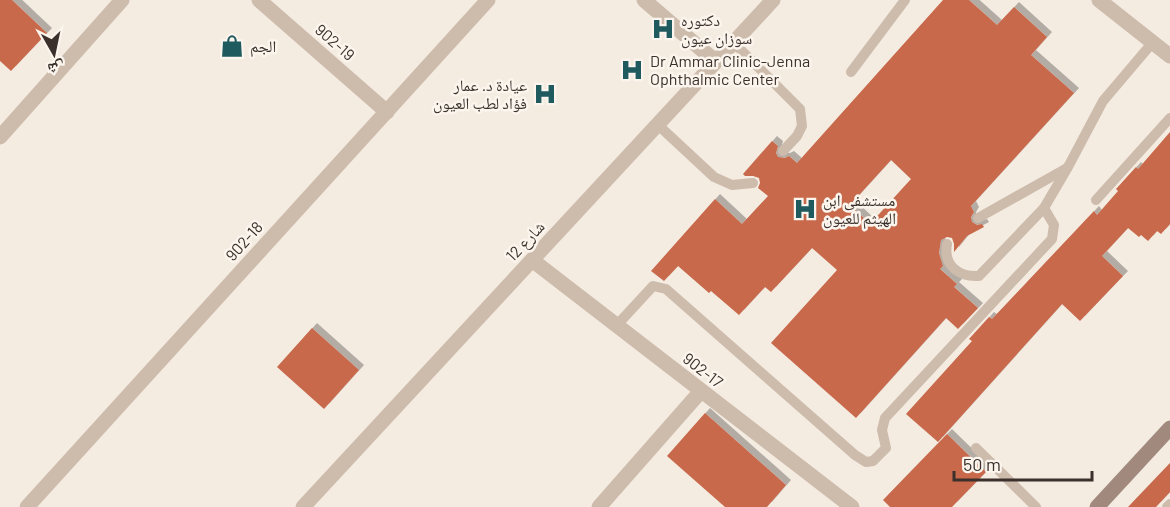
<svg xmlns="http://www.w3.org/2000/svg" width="1170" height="507" font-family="Barlow,'Noto Naskh Arabic',sans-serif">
	<defs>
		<filter id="shadow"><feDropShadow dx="5" dy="-5" stdDeviation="0" flood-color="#0004"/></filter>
	</defs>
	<rect width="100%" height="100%" fill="#f4ebe1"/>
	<g fill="#c8694b" fill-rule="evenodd" filter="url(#shadow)">
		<path d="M0 0H12L47 33 11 71 0 61Z"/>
		<path d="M943 0H969L997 25 1014 7 1047 37 1031 55 1074 93 971 206 974 212 971 217 972 222 977 225 982 224 984 227 967 236 954 252V244L952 238 947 237 941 240 939 253 943 266 940 269 957 284 954 287 978 308 958 329 946 318 856 418 771 343 837 270 812 248 771 292 765 287 739 315 711 291 709 293 678 266 664 281 651 271 715 199 742 224 768 196 758 188 760 183 759 178 753 176H745L743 174 772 141 778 146 776 153 778 157 785 158 789 156 797 163ZM891 160 911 179 870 224 850 205Z"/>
		<path d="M1170 132V224L1161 234 1157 231 1148 241 1141 235 1139 237 1128 228 1102 256 1123 276 1080 321 1062 304 938 442 906 414 972 341 969 339 989 317 992 319 1094 211 1097 215 1118 191 1116 189 1136 167 1138 169Z"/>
		<path d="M312 328 359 370 324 409 277 367Z"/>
		<path d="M705 413 786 485 767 507H725L667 456Z"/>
		<path d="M947 434 986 472 952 507H890L883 500Z"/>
		<path d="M1170 463V492L1156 507H1128Z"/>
	</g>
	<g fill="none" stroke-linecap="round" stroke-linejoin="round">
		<g stroke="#cdbbac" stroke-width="10">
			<path d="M733 42 800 109 802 126 797 136 783 151"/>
			<path d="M851 72 905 0"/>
			<path d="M657 124 714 177 732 185 753 183"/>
			<path d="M1096 200 1170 118"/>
			<path d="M978 218 1067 168"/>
			<path d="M947 244C943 266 959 277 979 276L1044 208 1068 167 1103 101 1153 42"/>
			<path d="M617 325 653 286 666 289 855 455 866 462 873 461 886 448 882 430 885 418 1052 239 1054 225 1044 208"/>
			<path d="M976 448 1036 507"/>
			<path d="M1167 507 1170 504"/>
		</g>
		<g stroke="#cdbbac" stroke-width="15">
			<path d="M259 0 387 112"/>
			<path d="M644 0 715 61"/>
			<path d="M1099 0 1170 56"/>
			<path d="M0 137 122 0"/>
			<path d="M532 260 852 507"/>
			<path d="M27 507 488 0"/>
			<path d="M303 507 773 0"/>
			<path d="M599 507 701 391"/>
		</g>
		<path stroke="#a18a7d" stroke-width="15" d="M1097 507 1170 428"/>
	</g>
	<defs>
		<g id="hospital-bare" transform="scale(1.8)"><path d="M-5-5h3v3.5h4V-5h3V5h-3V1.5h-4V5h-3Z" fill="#1f5a5e" stroke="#fbf5ee" stroke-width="2.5" paint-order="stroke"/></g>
		<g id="shop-bare" transform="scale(1.8)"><path d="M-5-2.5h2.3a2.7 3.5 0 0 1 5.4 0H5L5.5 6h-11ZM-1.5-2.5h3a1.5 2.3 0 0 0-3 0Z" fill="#1f5a5e" stroke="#fbf5ee" stroke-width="2.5" paint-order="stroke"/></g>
	</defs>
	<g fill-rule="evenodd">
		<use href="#hospital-bare" x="663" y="29"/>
		<use href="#shop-bare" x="232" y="46"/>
		<use href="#hospital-bare" x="632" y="70"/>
		<use href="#hospital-bare" x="545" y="94"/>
		<use href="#hospital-bare" x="805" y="209"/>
	</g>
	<g text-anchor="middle" stroke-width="5" stroke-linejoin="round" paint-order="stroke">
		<g font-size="16" fill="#3b302b" stroke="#fbf5ee" text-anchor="start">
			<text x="681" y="26">دكتوره<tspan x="681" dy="18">سوزان عيون</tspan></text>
			<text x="250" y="52">الجم</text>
			<text x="650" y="67">Dr Ammar Clinic-Jenna<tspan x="650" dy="18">Ophthalmic Center</tspan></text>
			<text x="527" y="91" text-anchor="end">عيادة د. عمار<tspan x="527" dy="18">فؤاد لطب العيون</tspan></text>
			<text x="823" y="206">مستشفى ابن<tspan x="823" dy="18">الهيثم للعيون</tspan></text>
		</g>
		<g font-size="16" fill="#3b302b" stroke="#fbf5ee">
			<text transform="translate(335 42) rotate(41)" y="6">902-19</text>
			<text transform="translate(244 241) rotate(-48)" y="6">902-18</text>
			<text transform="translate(525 241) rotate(-47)" y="6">شارع 12</text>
			<text transform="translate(703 370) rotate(38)" y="6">902-17</text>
		</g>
	</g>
	<g transform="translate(54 54) rotate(171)" stroke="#fbf5ee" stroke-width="4.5" paint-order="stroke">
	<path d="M0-4.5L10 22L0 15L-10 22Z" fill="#3b302b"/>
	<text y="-9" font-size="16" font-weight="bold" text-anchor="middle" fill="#3b302b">ش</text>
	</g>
	<path d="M954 471v9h138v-9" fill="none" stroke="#3b302b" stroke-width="3"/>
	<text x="963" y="471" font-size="18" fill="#3b302b" stroke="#fbf5ee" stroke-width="4.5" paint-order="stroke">50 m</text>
</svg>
